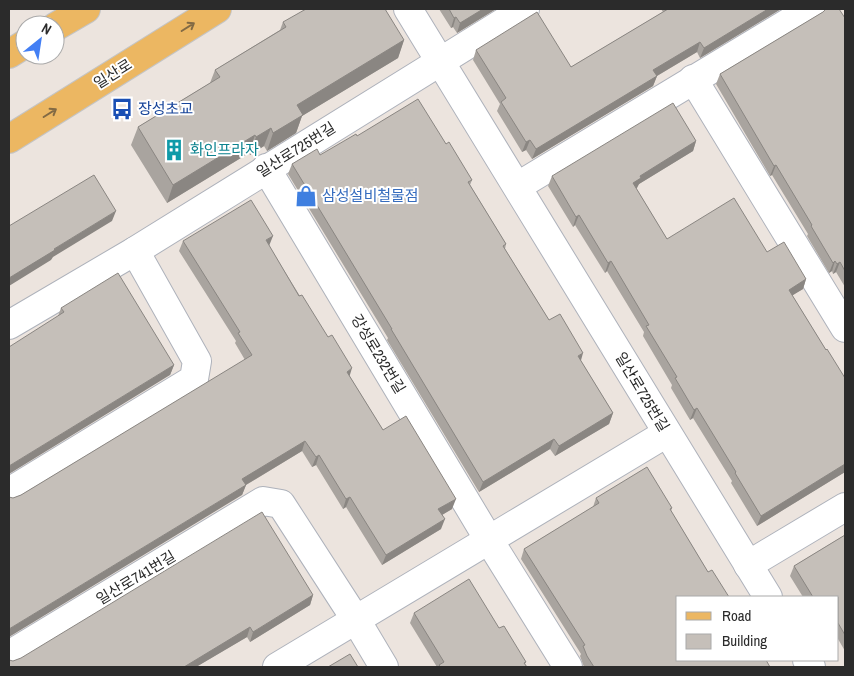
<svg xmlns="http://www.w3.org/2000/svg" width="854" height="676" font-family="'Archivo Narrow','Noto Sans KR',sans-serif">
	<rect width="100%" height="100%" fill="#ece4de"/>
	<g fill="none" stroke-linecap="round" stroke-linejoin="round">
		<g stroke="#aeb2bb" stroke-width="30">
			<g id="minor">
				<path d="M408 9 768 597"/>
				<path d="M693 79 845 328"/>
				<path d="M266 168 489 540 568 667"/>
				<path d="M518 186 811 9"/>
				<path d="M9 325 135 251 525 9"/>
				<path d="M9 492 194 379 197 361 135 251"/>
				<path d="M748 565 845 507"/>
				<path d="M9 655 263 501 281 504 356 620 384 667"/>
				<path d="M807 660 811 667"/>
				<path d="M277 667 667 433"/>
			</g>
		</g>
		<g stroke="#c4c4c4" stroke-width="30">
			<g id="primary">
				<path d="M55 27 86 9"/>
				<path d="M9 54 25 44"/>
				<path d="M9 139 217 9"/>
			</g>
		</g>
		<use href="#minor" stroke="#fff" stroke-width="28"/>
		<use href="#primary" stroke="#ecb762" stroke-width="28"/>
	</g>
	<g fill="#a9a49f">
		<path d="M439 9H496L457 33 453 27 451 28Z"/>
		<path d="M661 9H781L700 58 697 52 657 76 653 86 532 159 526 150 522 152 497 111 500 104 473 60 476 50 571 67 663 12Z"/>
		<path d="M823 12 845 18V287L836 272 833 274 832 271 829 273 807 236 808 234 772 175 770 176 716 84 720 74Z"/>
		<path d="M283 22 404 40 398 58 302 116 296 133 267 151 264 146 250 155 249 153 167 203 131 145 138 127 210 83 215 70 280 30Z"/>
		<path d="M696 141 693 151 639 184 636 188 667 239 767 252 806 279 803 289 792 295 826 350 845 378V472L757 526 731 483 732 481 693 418 690 420 671 388 672 385 643 336 644 332 607 271 605 273 575 225 573 227 548 186 552 176Z"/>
		<path d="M446 144 472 180 470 185 506 244 505 249 549 320 581 361 613 413 609 424 555 456 550 449 479 492 387 340 388 338 288 174 292 164 320 155Z"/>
		<path d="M183 241 269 246 383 430 452 509 442 515 441 529 382 565 346 507 343 509 316 465 312 467 302 451 246 485 242 495 13 498 21 495 245 360 235 343 236 341 179 251Z"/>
		<path d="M61 308 174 365 170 375 58 316Z"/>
		<path d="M596 498 672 508 671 511 708 572 770 667H584L580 656 581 654 521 559 524 549 593 507Z"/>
		<path d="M845 535V651L838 639V597H803L790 576 794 566Z"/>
		<path d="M313 595 310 605 250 642 247 637 196 667H9L13 661Z"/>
		<path d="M414 613 499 628 526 662 525 664 527 667H437L410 623Z"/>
	</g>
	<g fill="#8a8682">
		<path d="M483 9H496L457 33 460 23Z"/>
		<path d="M768 9H781L700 58 704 48Z"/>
		<path d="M456 17 453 27 451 28 454 18Z"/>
		<path d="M404 40 398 58 302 116 296 133 267 151 273 133 297 105Z"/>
		<path d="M700 42 697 52 650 80 653 70Z"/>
		<path d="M657 76 653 86 532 159 536 149Z"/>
		<path d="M271 128 264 146 250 155 256 137Z"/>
		<path d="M255 135 249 153 167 203 173 185Z"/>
		<path d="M530 140 526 150 522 152 526 142Z"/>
		<path d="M696 141 693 151 639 184 637 188 629 193 633 183 640 176Z"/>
		<path d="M776 165 772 175 770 176 774 166Z"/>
		<path d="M116 211 112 221 53 257 51 260 9 286V278L54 249Z"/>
		<path d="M579 215 575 225 573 227 576 217Z"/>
		<path d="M273 236 269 246 266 240Z"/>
		<path d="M611 261 607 271 605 273 608 263Z"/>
		<path d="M835 261 832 271 829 273 833 263Z"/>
		<path d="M840 262 836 272 833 274 837 264Z"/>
		<path d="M806 279 803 289 785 300 789 290Z"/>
		<path d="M583 353 580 364 578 356Z"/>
		<path d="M174 365 170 375 9 474V466Z"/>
		<path d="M352 368 349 378 347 372Z"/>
		<path d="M697 408 693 418 690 420 694 410Z"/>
		<path d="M613 413 609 424 555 456 559 446Z"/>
		<path d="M554 439 550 449 479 492 483 482Z"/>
		<path d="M305 441 302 451 239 489 242 479Z"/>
		<path d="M319 455 316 465 312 467 316 457Z"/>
		<path d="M845 464V472L757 526 761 516Z"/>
		<path d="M246 485 242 495 9 637V629Z"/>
		<path d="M350 497 346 507 343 509 346 499Z"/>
		<path d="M456 499 452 509 435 519 438 509Z"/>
		<path d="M445 519 441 529 382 565 386 555Z"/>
		<path d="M313 595 310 605 250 642 253 632Z"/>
		<path d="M250 627 247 637 196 667H184Z"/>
	</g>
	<g fill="#c5bfb9" stroke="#8a8682">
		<path d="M306 9H385L404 40 297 105 303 115 273 133 271 128 256 137 255 135 173 185 138 127 220 77 215 70 286 27 283 22Z"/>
		<path d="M449 9H483L460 23 456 17 454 18Z"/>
		<path d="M668 9H768L704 48 700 42 653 70 657 76 536 149 530 140 526 142 501 102 506 98 476 50 537 12 571 67Z"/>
		<path d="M826 9H839L845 18V271L840 262 837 264 835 261 833 263 811 226 812 225 776 165 774 166 720 74 823 12Z"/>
		<path d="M418 99 446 144 449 142 472 180 468 182 506 244 503 246 549 320 560 314 583 353 578 356 613 413 559 446 554 439 483 482 391 329H392L292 164 317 149 320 155 356 134 357 136Z"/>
		<path d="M673 103 696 141 640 176 641 178 633 183 667 239 734 198 767 252 784 242 806 279 789 290 826 350 827 349 845 378V464L761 516 735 473 736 472 697 408 694 410 675 378 677 377 646 326 649 325 611 261 608 263 579 215 576 217 552 176Z"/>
		<path d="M94 175 116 211 54 249 55 250 9 278V226Z"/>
		<path d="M251 200 273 236 266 240 299 296 302 295 328 337 332 335 352 368 347 372 383 430 406 416 456 499 438 509 445 519 386 555 350 497 346 499 319 455 316 457 305 441 242 479 246 485 9 629V497L13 498 21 495 252 355 238 333 240 332 183 241Z"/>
		<path d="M118 273 174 365 9 466V347L64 312 61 308Z"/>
		<path d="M647 467 672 508 670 509 708 572 712 570 729 597H678V660H766L770 667H594L587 656 583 646 585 645 524 549 599 503 596 498Z"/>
		<path d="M262 512 313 595 253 632 250 627 184 667H9V660L13 661 21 658Z"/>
		<path d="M845 535V635L838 623V597H813L794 566Z"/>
		<path d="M469 579 499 628 504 626 526 662 524 663 527 667H441L439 665 444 662 414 613Z"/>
		<path d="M350 654 358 667H328Z"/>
	</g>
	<defs><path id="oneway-shaft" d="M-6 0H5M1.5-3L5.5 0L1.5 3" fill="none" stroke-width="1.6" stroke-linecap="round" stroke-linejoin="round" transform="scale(1.25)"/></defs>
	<g stroke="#826a44">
		<use href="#oneway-shaft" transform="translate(188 27) rotate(-32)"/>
		<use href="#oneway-shaft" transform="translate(50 113) rotate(-32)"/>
	</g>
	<defs>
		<g id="bus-bare" transform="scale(1.725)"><path d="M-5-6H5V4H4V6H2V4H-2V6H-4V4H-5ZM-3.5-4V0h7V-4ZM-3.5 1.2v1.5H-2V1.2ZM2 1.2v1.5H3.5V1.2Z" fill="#1a4fb4" stroke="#fff" stroke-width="2.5" paint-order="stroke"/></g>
		<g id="building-bare" transform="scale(1.725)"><path d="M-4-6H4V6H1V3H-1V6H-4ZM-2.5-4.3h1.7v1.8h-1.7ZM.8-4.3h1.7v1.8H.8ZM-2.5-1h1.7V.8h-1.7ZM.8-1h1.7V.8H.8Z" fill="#0f9aa8" stroke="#fff" stroke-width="2.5" paint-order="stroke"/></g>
		<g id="shop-bare" transform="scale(1.725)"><path d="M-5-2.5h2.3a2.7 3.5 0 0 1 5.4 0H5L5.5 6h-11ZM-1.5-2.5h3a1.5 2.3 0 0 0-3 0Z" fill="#3f7fe0" stroke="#fff" stroke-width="2.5" paint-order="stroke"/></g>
	</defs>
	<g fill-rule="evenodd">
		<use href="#bus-bare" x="122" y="109"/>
		<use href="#building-bare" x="174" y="150"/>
		<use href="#shop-bare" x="306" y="196"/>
	</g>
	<g text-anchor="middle" stroke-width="4" stroke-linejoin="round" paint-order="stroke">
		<g font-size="15" fill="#2b2b2b" stroke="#fff">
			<text transform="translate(113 74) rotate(-32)" y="5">일산로</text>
			<text transform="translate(296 150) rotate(-32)" y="5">일산로725번길</text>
			<text transform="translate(378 354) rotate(59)" y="5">강성로232번길</text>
			<text transform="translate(642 392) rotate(59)" y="5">일산로725번길</text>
			<text transform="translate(136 578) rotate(-31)" y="5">일산로741번길</text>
		</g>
		<g font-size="15" fill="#164399" stroke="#fff" text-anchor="start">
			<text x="138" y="114">장성초교</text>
		</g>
		<g font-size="15" fill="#0d838f" stroke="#fff" text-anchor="start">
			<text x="190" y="155">화인프라자</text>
		</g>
		<g font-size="15" fill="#366cbe" stroke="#fff" text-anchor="start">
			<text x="322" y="201">삼성설비철물점</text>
		</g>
	</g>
	<rect width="854" height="676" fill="none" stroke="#2b2b2b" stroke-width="20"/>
	<rect x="676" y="596" width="162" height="65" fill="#ffffff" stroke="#aaaaaa"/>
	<rect x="686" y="612" width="25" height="8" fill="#ecb762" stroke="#aaaaaa"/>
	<text x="722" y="621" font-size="15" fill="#2b2b2b">Road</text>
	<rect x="686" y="634" width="25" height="15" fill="#c5bfb9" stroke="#aaaaaa"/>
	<text x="722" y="646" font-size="15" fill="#2b2b2b">Building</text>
	<g transform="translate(40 40) rotate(30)"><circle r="24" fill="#ffffff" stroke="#aaaaaa"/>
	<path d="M0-4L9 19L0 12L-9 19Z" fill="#437ff4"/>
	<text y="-8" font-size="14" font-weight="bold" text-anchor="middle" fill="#2b2b2b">N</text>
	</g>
</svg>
